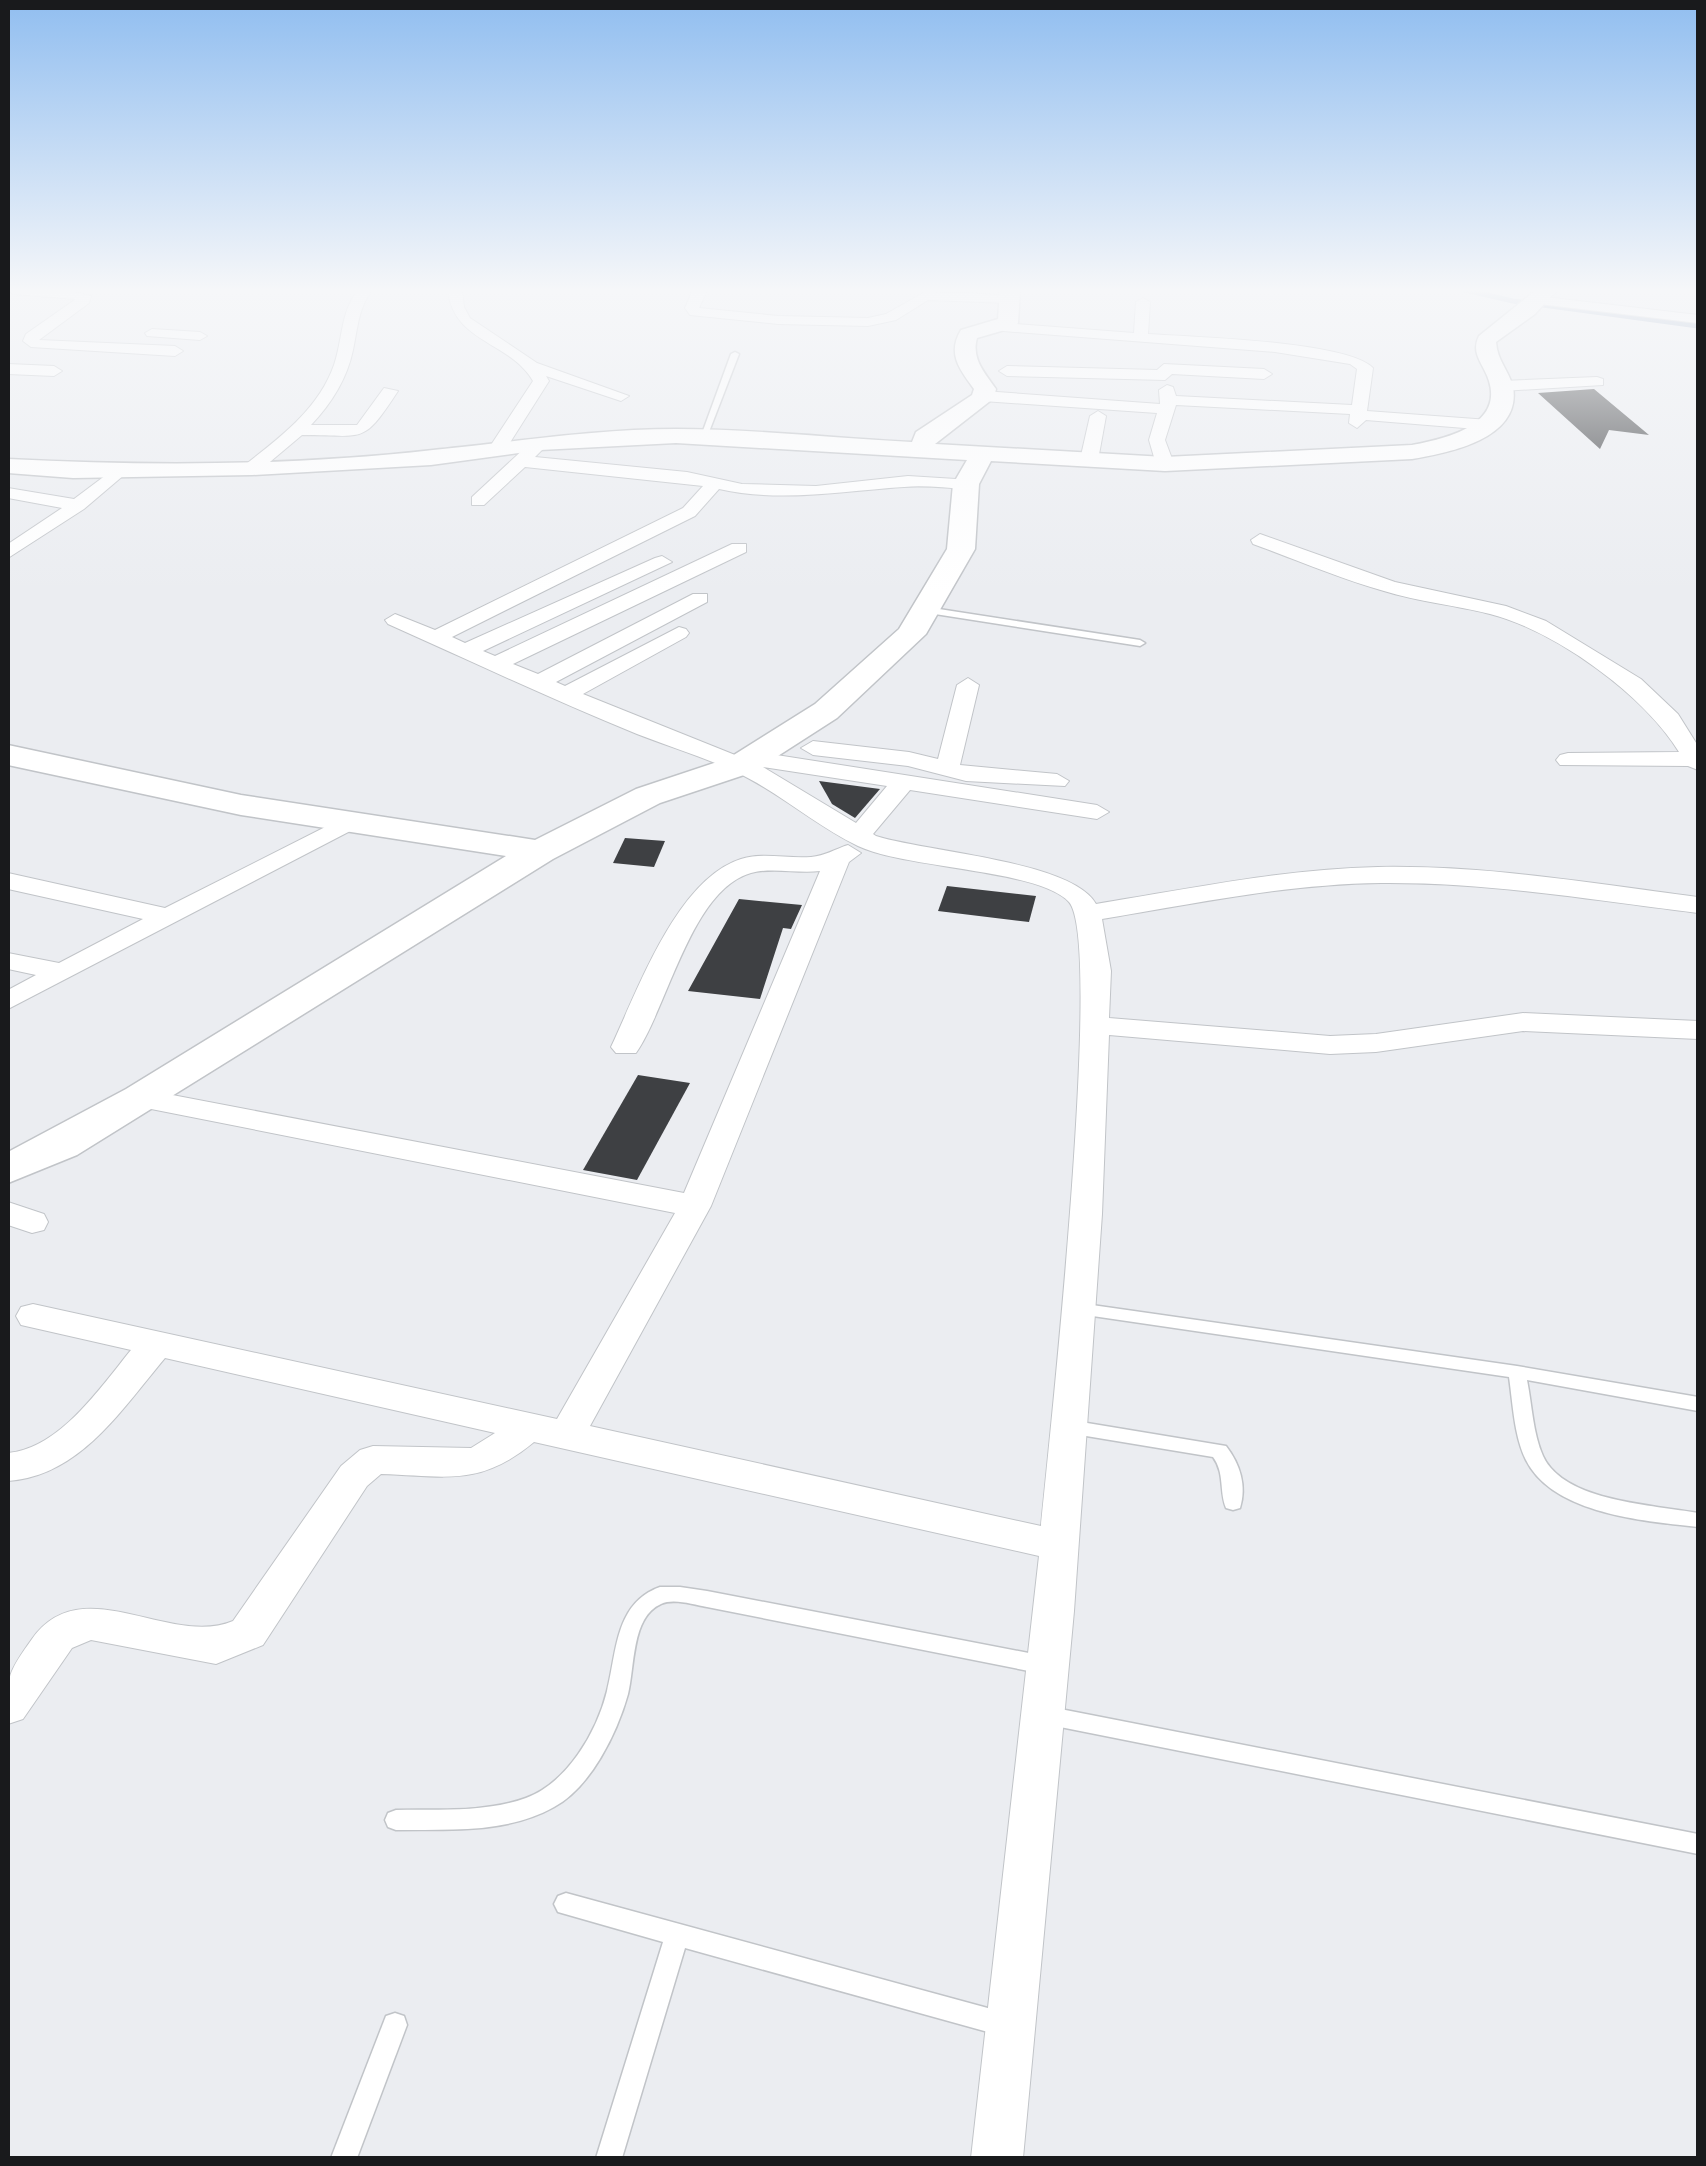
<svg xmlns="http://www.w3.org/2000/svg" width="1706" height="2166" font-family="Cabin,sans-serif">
	<rect width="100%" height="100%" fill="#ebedf1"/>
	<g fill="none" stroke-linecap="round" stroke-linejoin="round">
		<path stroke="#8197b8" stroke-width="5" d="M1465 290 1513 301 1698 326"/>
	</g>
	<g fill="#3e4043">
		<path d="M1594 389 1649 435 1609 430 1600 449 1538 393Z"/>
		<path d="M819 781 880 789 855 818 832 804Z"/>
		<path d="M625 838 665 841 654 867 613 863Z"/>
		<path d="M947 886 1036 896 1029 922 938 911Z"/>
		<path d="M739 899 802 905 791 929 783 928 760 999 688 991Z"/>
		<path d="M638 1075 690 1083 637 1180 583 1170Z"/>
	</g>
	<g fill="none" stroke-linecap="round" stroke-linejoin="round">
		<g stroke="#c1c4c8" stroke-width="3">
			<g id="lane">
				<path d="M735 352 739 354 707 437 700 439 731 354Z"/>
				<path d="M926 607 1140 640 1145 643 1140 646 922 612 921 610Z"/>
				<path d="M1078 1303 1517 1366 1698 1397V1411L1527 1380C1532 1405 1533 1434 1543 1456 1564 1502 1655 1505 1698 1513V1527C1644 1521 1553 1514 1526 1460 1514 1436 1513 1404 1509 1377L1072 1313 1069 1309 1072 1305Z"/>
				<path d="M1069 1420 1226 1446C1240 1464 1247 1486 1240 1508L1233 1510 1226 1508C1219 1491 1225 1473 1213 1457L1062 1432 1060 1427 1062 1422Z"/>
				<path d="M660 1587H680L707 1591 1044 1656 1051 1659 1054 1665 1051 1671 1044 1674 707 1607C694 1605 674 1598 661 1604 631 1617 635 1667 628 1694 617 1733 591 1787 554 1807 506 1834 449 1829 396 1830L388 1827 385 1820 388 1813 396 1810C438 1809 485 1813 526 1798 567 1783 597 1732 607 1691 617 1652 615 1603 660 1587Z"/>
				<path d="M1045 1706 1698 1834V1854L1045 1724 1037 1722 1034 1715 1037 1708Z"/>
				<path d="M566 1893 1006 2013 1015 2016 1018 2025 1015 2034 1006 2037 685 1948 622 2158H596L663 1942 558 1912 554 1904 558 1896Z"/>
				<path d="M395 2013 404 2016 407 2025 357 2158H331L386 2016Z"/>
			</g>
		</g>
		<g stroke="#c1c4c8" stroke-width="2">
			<g id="street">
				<path d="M8 290H65L91 296 89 303 39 340 175 346 183 351 175 356 31 347 23 341 26 334 76 299 13 294Z"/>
				<path d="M358 290H372C358 309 358 327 353 350 347 379 331 404 311 425H357L384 388 398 391C362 446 365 435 302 435L258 472H246V464C281 437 319 408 334 365 343 339 340 313 358 290Z"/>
				<path d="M448 290H462L464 307 470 318 537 363 629 396 621 401 546 376 549 381 504 452H492L489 448 533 381C510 341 453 343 448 290Z"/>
				<path d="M693 290H707L699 308 778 316 868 318 886 314 925 292 1009 295 1016 299 1009 303 928 300 896 320 868 326 778 324 690 315 685 308Z"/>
				<path d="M1536 296 1698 315V323L1531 303 1529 300Z"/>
				<path d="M1143 298 1150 302 1148 334C1192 337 1347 341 1373 368L1367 411 1489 420 1497 425 1489 430 1366 420 1357 428 1349 423 1350 414 1176 405 1165 440 1174 464 1165 469 1156 464 1149 440 1157 413 983 401 975 396 983 391 1160 404 1159 390 1167 385 1173 387 1176 396 1352 405 1357 369 1350 364 1275 352 1003 331 996 327 1003 323 1134 333 1136 302Z"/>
				<path d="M152 329 200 332 207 336 200 340 147 336 145 333Z"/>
				<path d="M8 364 54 366 62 371 54 376 8 374Z"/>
				<path d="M1164 364 1264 369 1272 374 1264 379 1172 374 1165 380 1007 376 999 371 1007 366 1157 370Z"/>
				<path d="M1597 377 1603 379V385L1502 391 1494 386 1502 381Z"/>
				<path d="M1098 411 1106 416 1098 460 1089 465 1080 460 1090 416Z"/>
				<path d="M528 445 543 449 535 457 687 472 742 484 816 486 908 476 972 480V488L966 489C946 488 924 485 904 487 842 491 781 503 719 489L695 516 452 637 465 643 655 558 662 556 672 562 483 651 495 656 732 544H746V552L513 664 538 674 693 594H707V602L556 682 565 686 679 627 686 629 689 633 686 637 583 694 740 757 751 751 1097 805 1109 812 1097 819 910 790 873 834 876 836C927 852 1072 861 1096 904 1189 889 1283 869 1378 867 1485 865 1592 883 1698 897V913C1593 900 1487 882 1381 883 1287 884 1194 904 1102 919L1111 971 1109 1018 1330 1036 1376 1034 1523 1013 1698 1021V1039L1523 1031 1376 1052 1330 1054 1109 1035 1102 1214 1074 1611 1023 2158H971L1039 1556 534 1442C480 1487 447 1476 381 1474L367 1486 263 1645 216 1664 91 1640 72 1648 23 1719 8 1724C8 1677 4 1678 32 1639 82 1568 170 1648 233 1621L341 1466 360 1450 373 1446 471 1448 495 1433 165 1358C122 1409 80 1476 8 1481V1453C60 1448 100 1388 131 1350L21 1325 16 1316 21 1307 33 1304 557 1419 675 1213 141 1107 130 1105 126 1098 130 1091 141 1089 684 1193 820 871C798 874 772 867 751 873 691 890 668 1007 636 1053H616L611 1047C638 990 677 879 741 859 763 852 788 859 811 857 825 856 835 849 848 845L861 853 849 862 711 1206 590 1426 1041 1526C1049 1443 1104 942 1069 902 1039 869 906 869 858 846 816 826 779 792 736 772 704 757 670 747 637 734 553 700 471 661 388 624L385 620 395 614 435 630 683 508 703 486 525 467 484 505H472V497ZM763 767 887 786 856 823Z"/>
				<path d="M118 466 124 467V475L84 509 8 558V544L62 508 8 498V488L74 499Z"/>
				<path d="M1260 534 1395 582 1506 606 1546 621 1641 679 1678 714 1698 746V770L1688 766 1560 765 1556 760 1560 755 1568 753 1679 752C1644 695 1556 631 1490 614 1455 605 1419 602 1384 591 1340 579 1297 560 1253 544L1251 540Z"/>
				<path d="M968 678 979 685 960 765 1057 774 1069 781 1065 786 966 781 908 766 813 755 801 748 813 741 909 752 938 759 957 685Z"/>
				<path d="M347 816 359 823 356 828 8 1009V990L36 975 8 969V953L59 963 143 919 8 889V873L165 908Z"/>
				<path d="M8 1202 44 1214 48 1222 44 1230 32 1233 8 1225Z"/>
			</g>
		</g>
		<g stroke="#c1c4c8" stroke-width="3">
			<path id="secondary" d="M1000 290H1020L1018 323 1015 327 977 338C971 359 985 373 996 389L994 398 935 444 1165 457 1412 445C1444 439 1503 426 1489 381 1484 364 1470 354 1479 336L1536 290H1557L1535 314 1496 342C1497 360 1509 371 1513 387 1522 439 1448 453 1412 459L1165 471 991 461 979 484 975 549 926 634 837 718 753 772 660 803 553 859 77 1155 8 1183V1152L126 1089 506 856 241 815 8 765V745L241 795 535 840 636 789 729 758 815 704 899 629 947 549 953 484 967 460 676 443 540 450 431 465 252 475 73 478 8 473V459C148 466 293 466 433 450 514 442 594 429 676 429 754 429 833 438 912 442L916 432 972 395 974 389C959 369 947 353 961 330L998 319Z"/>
		</g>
		<use href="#lane" fill="#fff" fill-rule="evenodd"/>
		<use href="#street" fill="#fff" fill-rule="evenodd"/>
		<use href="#secondary" fill="#fff" fill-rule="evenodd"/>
	</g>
	<linearGradient id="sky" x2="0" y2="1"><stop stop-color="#91bef0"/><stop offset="0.49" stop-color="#f6f7f9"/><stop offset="1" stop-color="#f6f7f9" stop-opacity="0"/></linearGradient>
	<rect width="1706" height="593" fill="url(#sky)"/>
	<rect width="1706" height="2166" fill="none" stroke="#191a1c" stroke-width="20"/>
</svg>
